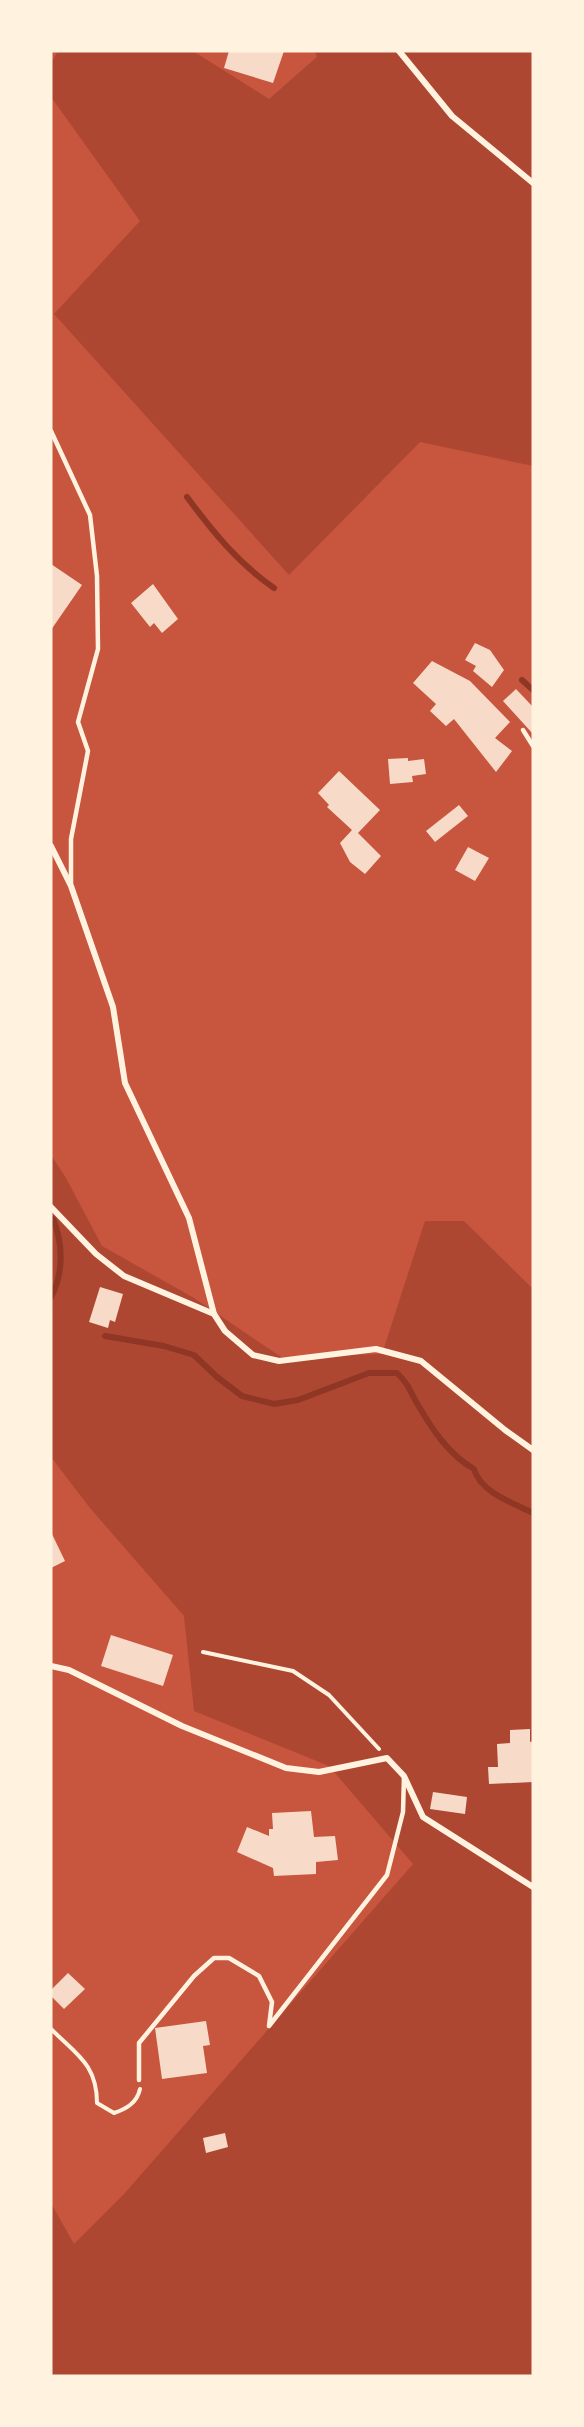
<svg xmlns="http://www.w3.org/2000/svg" width="584" height="2427" font-family="'Open Sans',sans-serif">
	<rect width="100%" height="100%" fill="#c8553d"/>
	<g fill="#ae4732">
		<path d="M58 51H193L269 99 317 57 315 51H533V466L420 442 289 575 54 314 140 221 51 97V63Z"/>
		<path d="M51 1155 66 1178 102 1246 194 1298 281 1357 382 1354 425 1221H464L533 1289V2376H51V2203L74 2244 124 2194 413 1864 329 1766 194 1711 184 1616 90 1508 51 1457Z"/>
	</g>
	<g fill="none" stroke-linecap="round" stroke-linejoin="round">
		<g stroke="#8f3625" stroke-width="6">
			<path d="M187 497C213 532 238 563 274 588"/>
			<path d="M522 680 533 690"/>
			<path d="M51 1297C64 1273 63 1243 53 1219"/>
			<path d="M105 1336 164 1346 194 1355 217 1377 242 1396 274 1404 298 1400 369 1373H397C410 1386 409 1390 418 1405 432 1429 449 1455 474 1469 480 1492 513 1503 533 1513"/>
		</g>
	</g>
	<g fill="#f7dbc8">
		<path d="M229 51H284L273 83 224 68Z"/>
		<path d="M51 564 82 585 51 630Z"/>
		<path d="M153 584 178 619 162 633 154 623 150 627 131 603Z"/>
		<path d="M475 643 490 650 504 670 492 687 473 671 476 666 465 660Z"/>
		<path d="M432 661 470 681 510 722 495 738 512 751 496 772 454 719 446 726 430 711 436 704 413 683Z"/>
		<path d="M516 689 533 707V734L503 701Z"/>
		<path d="M408 758V761L424 759 426 774 412 776 413 782 390 784 388 759Z"/>
		<path d="M339 771 380 810 358 833 381 856 365 874 350 862 340 843 352 830 327 807 329 805 318 793Z"/>
		<path d="M459 805 468 816 435 842 426 831Z"/>
		<path d="M468 847 489 858 475 881 455 870Z"/>
		<path d="M100 1287 123 1294 115 1322 110 1320 108 1328 89 1322Z"/>
		<path d="M51 1532 65 1561 51 1568Z"/>
		<path d="M111 1635 173 1655 163 1686 101 1666Z"/>
		<path d="M530 1729V1742L533 1741V1782L489 1784 488 1767H498L497 1744 510 1743V1730Z"/>
		<path d="M433 1792 467 1797 465 1814 430 1809Z"/>
		<path d="M311 1811 314 1837 335 1836 338 1860 316 1862V1874L274 1876 273 1868 237 1852 247 1827 269 1836V1829H273L272 1813Z"/>
		<path d="M68 1973 85 1989 64 2009 51 1996V1990Z"/>
		<path d="M206 2021 210 2045 203 2046 207 2073 162 2079 155 2028Z"/>
		<path d="M225 2133 228 2147 206 2153 203 2138Z"/>
	</g>
	<g fill="none" stroke-linecap="round" stroke-linejoin="round">
		<g stroke="#fff3e0" stroke-width="4">
			<path d="M203 1652 293 1671 329 1695 379 1749"/>
			<path d="M51 2029C76 2054 97 2064 97 2103L114 2113C126 2109 137 2103 140 2089"/>
		</g>
		<g stroke="#fff3e0" stroke-width="4.5">
			<path d="M51 431 90 515 97 576 98 649 78 722 88 751 71 839V884"/>
			<path d="M523 730 533 746"/>
			<path d="M139 2080V2043L194 1976 214 1958H229L259 1976 272 2002 269 2026 387 1875 403 1812 404 1776"/>
		</g>
		<g stroke="#fff3e0" stroke-width="6">
			<path d="M399 51 452 116 533 183"/>
			<path d="M51 846 71 886 113 1007 125 1083 189 1218 214 1314"/>
			<path d="M51 1207 96 1254 124 1276 214 1314 225 1331 253 1355 279 1361 376 1349 421 1361 505 1430 533 1450"/>
			<path d="M51 1666 69 1670 182 1726 286 1768 319 1772 387 1758 404 1776 423 1817 533 1887"/>
		</g>
	</g>
	<rect width="584" height="2427" fill="none" stroke="#fff3e0" stroke-width="105"/>
</svg>
